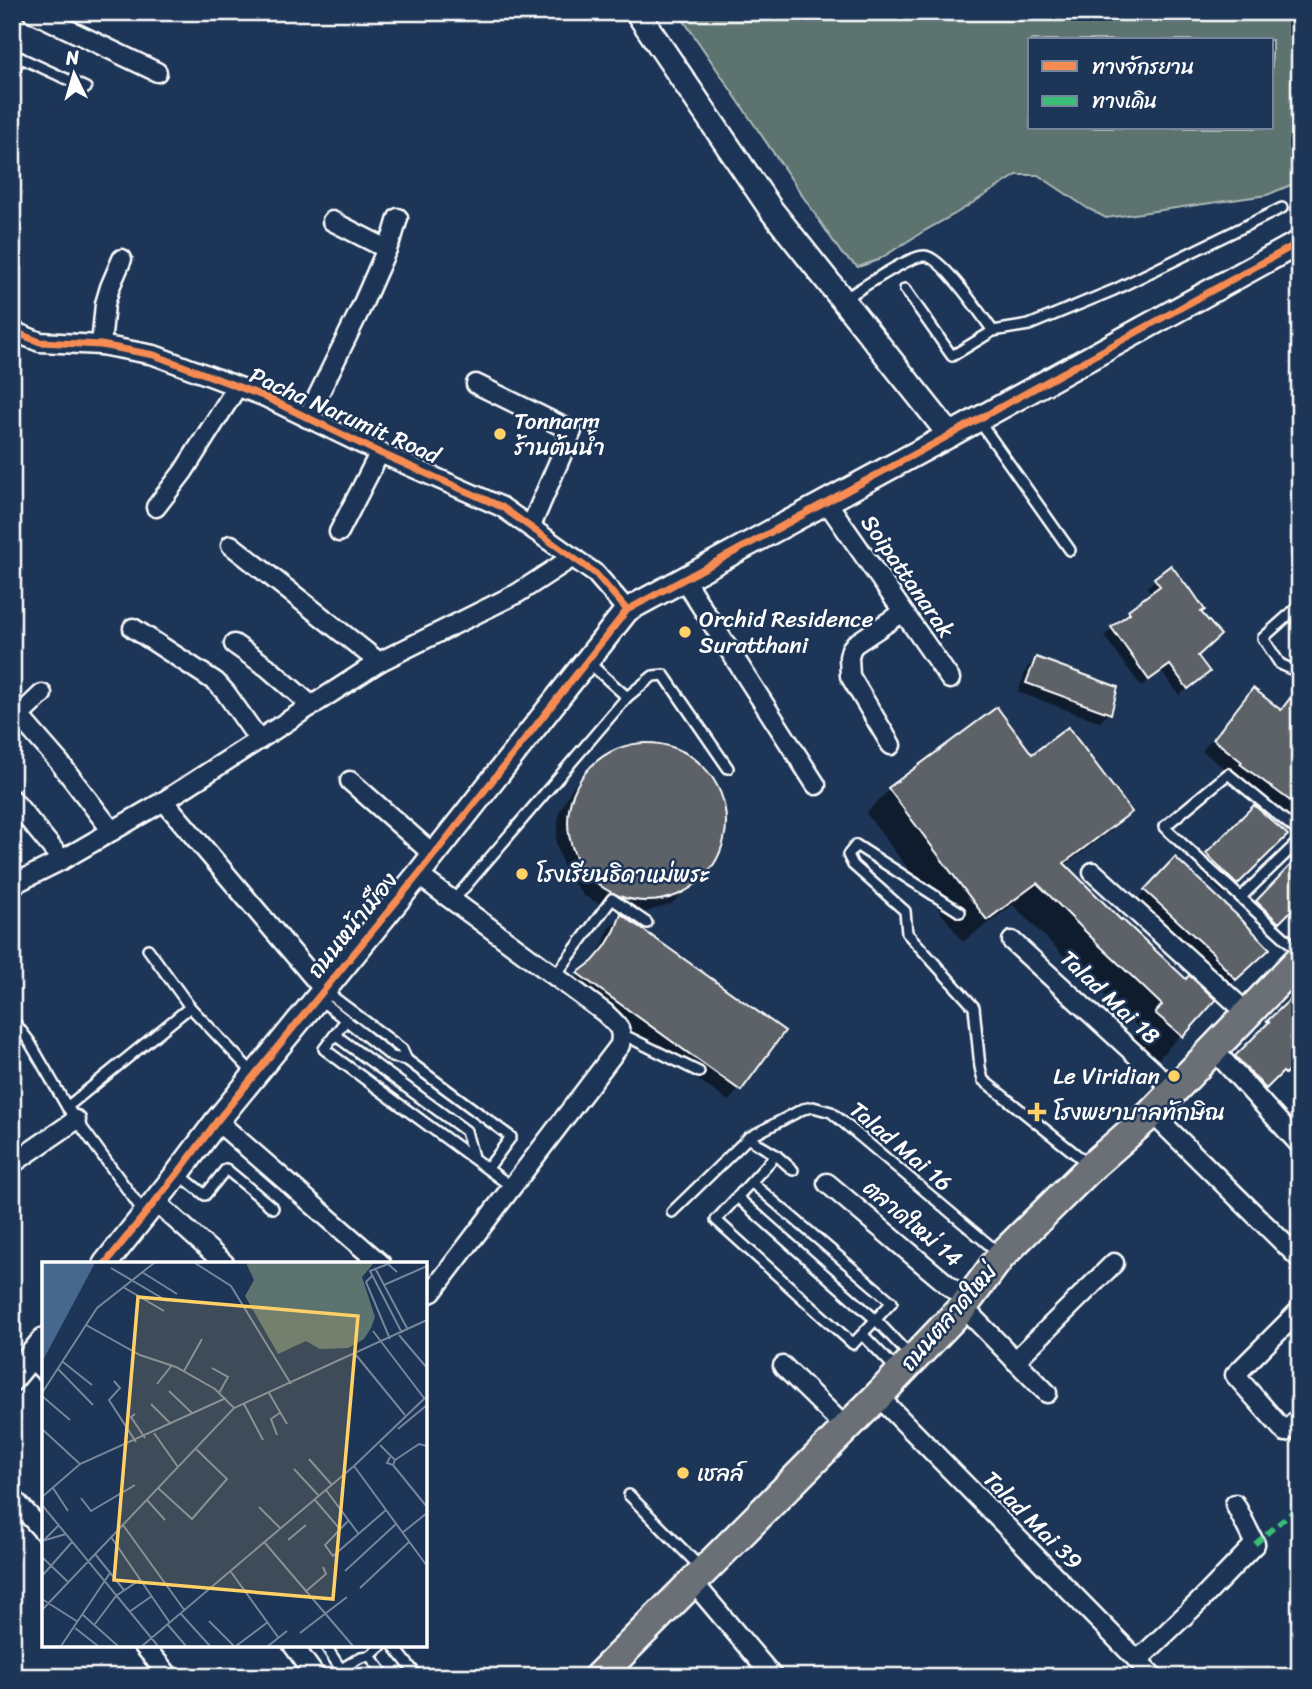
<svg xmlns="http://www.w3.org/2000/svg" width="1312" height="1689" font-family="Sriracha,'Playpen Sans Thai',sans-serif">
	<rect width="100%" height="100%" fill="#1d3557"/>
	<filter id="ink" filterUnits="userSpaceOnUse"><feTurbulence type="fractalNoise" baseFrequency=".0143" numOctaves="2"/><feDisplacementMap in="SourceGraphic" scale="14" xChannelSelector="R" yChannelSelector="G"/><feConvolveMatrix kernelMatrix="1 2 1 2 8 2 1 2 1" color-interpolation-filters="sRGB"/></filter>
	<g filter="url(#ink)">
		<path fill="#5c736f" stroke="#aeb9b7" stroke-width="2" fill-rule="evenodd" d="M678 12H1300V181L1267 195 1106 218 1087 208 1038 175H1017L955 214 924 231 878 260 858 267 842 254ZM1030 40H1272V128H1030Z"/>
		<g fill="#0007">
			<path d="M1171 568 1199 613 1196 656 1200 680 1179 695 1161 671 1141 686 1104 636 1123 621 1121 619 1129 611 1152 594 1147 587Z"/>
			<path d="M1036 659 1109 713 1100 722 1018 692 1027 668Z"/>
			<path d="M1299 688 1300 821 1296 825 1202 751 1242 702 1253 690 1279 711Z"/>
			<path d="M996 709 1032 757 1130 811 1107 834 1064 866 1121 922 1185 981 1214 1000 1158 1059 1133 1037 1140 1029 1075 967 1013 905 963 942 866 813 889 790Z"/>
			<path d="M640 745 670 748 697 762 717 786 726 815 723 845 708 872 671 904 642 913 612 910 584 896 565 872 556 843 559 813 573 786 610 754Z"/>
			<path d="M1254 807 1285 835 1224 895 1195 866Z"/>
			<path d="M1300 857V899L1269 930 1249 910Z"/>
			<path d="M1164 871 1267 949 1224 990 1135 902Z"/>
			<path d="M621 916 740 1089 728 1101 567 986 594 961 603 944 609 928Z"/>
			<path d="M1300 992V1079L1288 1068 1256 1097 1227 1067 1261 1032 1259 1031Z"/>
		</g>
		<g fill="#5d6268" stroke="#fff" stroke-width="2">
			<path d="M1171 565 1189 589 1190 588 1205 610 1201 612 1221 635 1198 656 1210 672 1188 689 1170 665 1149 680 1111 627 1130 613 1128 610 1160 586 1154 578Z"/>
			<path d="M1036 657 1118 687 1111 714 1026 683Z"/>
			<path d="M1300 685V808L1240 764 1242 762 1213 739 1253 688 1281 710Z"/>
			<path d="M997 707 1032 754 1068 727 1132 812 1064 863 1121 920 1122 919 1186 979 1189 975 1216 1000 1183 1037 1155 1013 1162 1005 1098 944 1037 883 987 920 888 788Z"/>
			<circle cx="647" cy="822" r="79"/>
			<path d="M1254 805 1288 835 1237 885 1206 853Z"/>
			<path d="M1300 855V902L1279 923 1256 901Z"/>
			<path d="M1175 857 1241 919 1270 949 1236 980 1214 956 1215 955 1144 890Z"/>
			<path d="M621 914 785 1031 741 1091 577 973 593 961 605 947 615 930Z"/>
			<path d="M1300 990V1059L1285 1074 1283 1072 1266 1089 1235 1056 1269 1022 1267 1021Z"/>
		</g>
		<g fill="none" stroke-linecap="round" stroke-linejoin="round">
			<g stroke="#fff" stroke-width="14">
				<g id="service">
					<path d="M12 55 21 58 12 72"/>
					<path d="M21 58 86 88"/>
					<path d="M905 289 952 356 993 331"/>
					<path d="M844 299C859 290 911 254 925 256 942 257 982 316 993 331L1029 325 1114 290 1282 208"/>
					<path d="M979 421 1070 550"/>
					<path d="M1300 605 1263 638 1280 664 1300 673"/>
					<path d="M1291 613 1300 623"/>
					<path d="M587 661 627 697"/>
					<path d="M1300 833 1228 774 1164 827 1300 952"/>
					<path d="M1241 897 1300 840"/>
					<path d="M453 901 627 697 653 676 664 675 728 768"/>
					<path d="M960 912 856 845 848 855 853 865 905 911 907 933 974 1007 980 1067 983 1080 1087 1163"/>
					<path d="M148 949 190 1007 253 1073"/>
					<path d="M555 976 612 899 647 923"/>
					<path d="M324 990 402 1049 407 1060"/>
					<path d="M318 998 392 1057 407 1060 511 1137 488 1168"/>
					<path d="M12 1019 29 1041 67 1107 145 1214"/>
					<path d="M346 1020 324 1049 512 1187"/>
					<path d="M622 1034 699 1072"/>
					<path d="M335 1035 466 1131 473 1157"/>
					<path d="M67 1107 190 1007"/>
					<path d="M748 1138 776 1155 793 1170"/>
					<path d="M179 1174 205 1195 226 1169 273 1208"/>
					<path d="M751 1182 892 1302 853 1344 716 1220 776 1155"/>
					<path d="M737 1197 876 1320 911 1357"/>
					<path d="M672 1212 748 1138 803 1109 813 1107 831 1112 1000 1254"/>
					<path d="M863 1335 898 1371"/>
					<path d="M629 1495 701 1568"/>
					<path d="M325 1645 346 1677"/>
					<path d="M393 1645 418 1677"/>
					<path d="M370 1656 386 1677"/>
					<path d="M341 1669 361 1657 370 1656 382 1645"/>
				</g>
			</g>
			<g stroke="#fff" stroke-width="23">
				<g id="minor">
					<path d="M32 12 157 72"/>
					<path d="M332 221 387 249"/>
					<path d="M12 331 40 342 101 345 154 355 263 396 380 453 502 507 596 574 627 610"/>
					<path d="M101 345 105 304 110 287 122 259"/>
					<path d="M476 384 572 431 531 526"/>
					<path d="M307 418 360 310 393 235 398 218"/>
					<path d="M826 501 950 679"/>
					<path d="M156 507 183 472 237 387"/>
					<path d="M339 532 380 452"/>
					<path d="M231 545 379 662"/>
					<path d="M683 578 816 785"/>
					<path d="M133 628 216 682 226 693 259 740"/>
					<path d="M234 644 267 667 312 706"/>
					<path d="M42 694 19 716 60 763 112 831"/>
					<path d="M891 745 850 676 849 657 851 649 855 644 903 612"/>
					<path d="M350 781 434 855"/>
					<path d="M12 799 62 860"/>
					<path d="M164 801 324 990"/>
					<path d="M1093 872 1247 1013"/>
					<path d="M418 875 605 1013C617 1025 623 1027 620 1045L432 1292 425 1295"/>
					<path d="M12 885 62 860 164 801 379 662 518 593 573 557"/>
					<path d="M1012 941 1173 1089"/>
					<path d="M1213 1049 1300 1145"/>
					<path d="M1152 1113 1300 1259"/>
					<path d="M217 1121 381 1264"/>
					<path d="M12 1164 76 1120"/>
					<path d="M827 1183 967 1301"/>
					<path d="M155 1201 225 1264"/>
					<path d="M963 1307 1047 1393"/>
					<path d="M1300 1310 1235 1375 1285 1432 1300 1417"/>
					<path d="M30 1357 44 1371"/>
					<path d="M1015 1361 1114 1263"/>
					<path d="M783 1366 846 1428"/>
					<path d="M878 1396 1154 1677"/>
					<path d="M12 1497 44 1532"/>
					<path d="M693 1582 773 1677"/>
					<path d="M143 1645 170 1677"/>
					<path d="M293 1645 316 1677"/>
					<path d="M1138 1660 1202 1599 1255 1544 1235 1504"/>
				</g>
			</g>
			<g stroke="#fff" stroke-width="28">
				<g id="tertiary">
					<path d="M637 12 772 211 950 435"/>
					<path d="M105 1264 178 1173 217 1121 418 875 627 610 950 435 1300 242"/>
					<path d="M12 1379 44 1340"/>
				</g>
			</g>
			<g stroke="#fff" stroke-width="33">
				<path id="primary" d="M598 1677 878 1396 963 1307 1001 1256 1092 1166 1152 1113 1300 959"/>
			</g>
			<use href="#service" stroke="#1d3557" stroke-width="9"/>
			<use href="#minor" stroke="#1d3557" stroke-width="18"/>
			<use href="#tertiary" stroke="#1d3557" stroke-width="23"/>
			<use href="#primary" stroke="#6b6f75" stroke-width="28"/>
			<path stroke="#3abd76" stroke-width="5" stroke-dasharray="10 5" stroke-linecap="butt" d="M1255 1544 1300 1505"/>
			<g stroke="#1d3557" stroke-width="11">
				<g id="cycleway">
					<path d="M12 331 40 342 101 345 154 355 263 396 380 453 502 507 596 574 627 610"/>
					<path d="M105 1264 178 1173 217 1121 418 875 627 610 950 435 1300 242"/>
				</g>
			</g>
			<use href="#cycleway" stroke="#f68b52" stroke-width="7"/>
		</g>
	</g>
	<g fill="#ffd166" stroke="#1d3557" stroke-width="2.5">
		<circle cx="500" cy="434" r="7"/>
		<circle cx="685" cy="632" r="7"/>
		<circle cx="522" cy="874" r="7"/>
		<circle cx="1174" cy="1076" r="7"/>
		<path d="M1033.5 1101.5h7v7h7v7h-7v7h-7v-7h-7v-7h7z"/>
		<circle cx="683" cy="1473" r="7"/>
	</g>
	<g text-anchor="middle" stroke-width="5" stroke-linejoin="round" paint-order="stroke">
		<g font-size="23" fill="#fff" stroke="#1d3557">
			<text transform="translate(345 415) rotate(24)" y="8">Pacha Narumit Road</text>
			<text transform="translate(908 576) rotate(55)" y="8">Soipattanarak</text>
			<text transform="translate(352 925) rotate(-51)" y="8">ถนนหน้าเมือง</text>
			<text transform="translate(1110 997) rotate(43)" y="8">Talad Mai 18</text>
			<text transform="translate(901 1146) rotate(40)" y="8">Talad Mai 16</text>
			<text transform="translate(913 1223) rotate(40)" y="8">ตลาดใหม่ 14</text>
			<text transform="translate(948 1317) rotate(-49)" y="8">ถนนตลาดใหม่</text>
			<text transform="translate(1033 1520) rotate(45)" y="8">Talad Mai 39</text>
		</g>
		<g font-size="23" fill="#fff" stroke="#1d3557" text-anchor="start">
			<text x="514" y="429">Tonnarm<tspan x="514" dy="26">ร้านต้นน้ำ</tspan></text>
			<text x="699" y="627">Orchid Residence<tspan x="699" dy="26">Suratthani</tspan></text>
			<text x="536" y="882">โรงเรียนธิดาแม่พระ</text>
			<text x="1160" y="1084" text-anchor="end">Le Viridian</text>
			<text x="1053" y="1120">โรงพยาบาลทักษิณ</text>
			<text x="697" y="1481">เชลล์</text>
		</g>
	</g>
	<g transform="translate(42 1262)">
		<rect width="385" height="385" fill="#1d3557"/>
		<path d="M204 1H332L320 15 333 55 329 66 322 77 306 86 278 87 264 79 236 92 203 34 212 18Z" fill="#5c736f"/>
		<path d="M0 1H53L0 100Z" fill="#46688d"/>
		<path fill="none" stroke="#77869a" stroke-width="2" d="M153 1 189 24 249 122M69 6 125 39M333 6 366 68M100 10 135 32M355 10 346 2 328 9 360 71M330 14 324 20 348 77M342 23 385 4M81 25 122 49M44 63 98 93 134 105 173 127 192 146M331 69 382 136M357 73 385 106M314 93 363 153M21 100 50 123M170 106 186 115 177 131M16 107 51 143M142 109 160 77M72 119 78 126 67 138 94 180M115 122 130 103M127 129 150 151M0 131 55 46 112 1M227 131 245 162M0 134 28 158M109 142 129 162M202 142 221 178M93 152 89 155 103 176M0 167 38 202M356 167 385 143M112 171 136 205M235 173 229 157 239 150M338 183 353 198 351 203 345 201 348 195M267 197 290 223M353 198 377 182 385 184M351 203 385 245M312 204 385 304M252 207 277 234M11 226 26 249M116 226 150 257 185 217 154 187M284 228 316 271M0 235 38 202 184 136M39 236 49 249 93 223M105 238 123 258M273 238 297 266M0 243 116 384M217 245 239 267M307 258 283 283 291 294 344 248M81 263 143 349M360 271 385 251M69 275 128 361M246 278 264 263M0 279 24 272M0 280 17 263M223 281 311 384M53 292 82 328M0 295 26 320M303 309 354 262M189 310 236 375M0 314 30 280M318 326 367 280M263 330 284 312 281 305M0 337 36 360M0 348 192 146 385 58M87 350 110 334M139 352 168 384M41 353 76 384M167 359 192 384M53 362 74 334 99 317M126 363 144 384M33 366 56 384M258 371 305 335M19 384 68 311M100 384 312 204 385 134M194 384 226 360M226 384 245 369"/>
		<path fill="#ffd166" fill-opacity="0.15" stroke="#ffd166" stroke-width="3.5" d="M96 35 316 54 291 337 72 318Z"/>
		<rect width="385" height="385" fill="none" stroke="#fff" stroke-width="3.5"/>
	</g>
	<rect width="1312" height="1689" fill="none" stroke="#1d3557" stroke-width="42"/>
	<rect x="21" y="21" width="1270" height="1647" fill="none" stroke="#fff" stroke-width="2.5" filter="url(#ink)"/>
	<rect x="1028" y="38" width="245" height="91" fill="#1d3557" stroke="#77869a" stroke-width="2"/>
	<rect x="1042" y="61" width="35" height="10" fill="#f68b52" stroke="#77869a" stroke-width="2"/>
	<text x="1092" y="74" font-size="21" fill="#ffffff">ทางจักรยาน</text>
	<rect x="1042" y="96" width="35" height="10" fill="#3abd76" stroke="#77869a" stroke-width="2"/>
	<text x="1092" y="108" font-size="21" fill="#ffffff">ทางเดิน</text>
	<g transform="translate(74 74) rotate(355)" stroke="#1d3557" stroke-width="5" paint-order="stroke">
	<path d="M0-5L12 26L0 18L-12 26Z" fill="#ffffff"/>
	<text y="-10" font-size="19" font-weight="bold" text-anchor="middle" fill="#ffffff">N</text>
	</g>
</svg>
